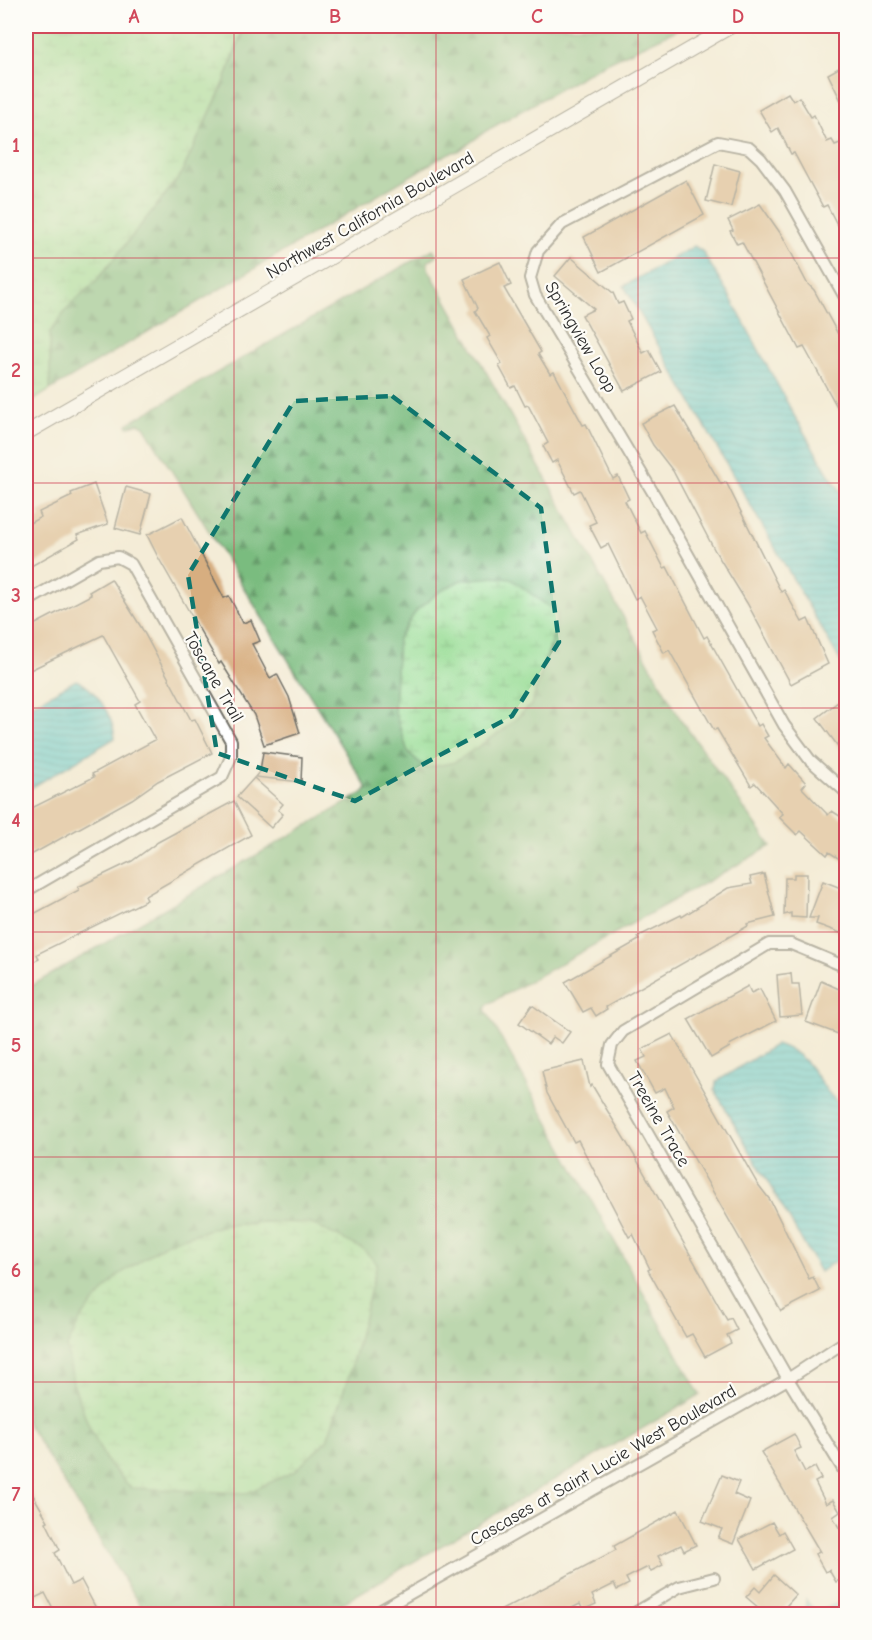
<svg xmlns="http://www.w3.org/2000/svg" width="872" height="1640" font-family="'Comic Neue',sans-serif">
	<defs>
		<pattern id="forest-firs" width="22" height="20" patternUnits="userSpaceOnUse" patternTransform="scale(1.5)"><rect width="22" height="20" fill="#7abc7f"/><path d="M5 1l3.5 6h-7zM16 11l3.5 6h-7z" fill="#649968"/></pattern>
		<pattern id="wetland-marsh" width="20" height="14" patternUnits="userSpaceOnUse" patternTransform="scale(1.5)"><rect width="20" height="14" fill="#99dd96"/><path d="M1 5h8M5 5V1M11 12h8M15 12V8" fill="none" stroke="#84be81"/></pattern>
		<pattern id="water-rules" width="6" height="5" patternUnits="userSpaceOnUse" patternTransform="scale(1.5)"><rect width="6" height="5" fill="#5cc9d0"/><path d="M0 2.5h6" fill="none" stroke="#4ca3a9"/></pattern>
	</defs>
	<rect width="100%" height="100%" fill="#fdfcf7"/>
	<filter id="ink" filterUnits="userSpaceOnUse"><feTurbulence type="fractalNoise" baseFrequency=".0167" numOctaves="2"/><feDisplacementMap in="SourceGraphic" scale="12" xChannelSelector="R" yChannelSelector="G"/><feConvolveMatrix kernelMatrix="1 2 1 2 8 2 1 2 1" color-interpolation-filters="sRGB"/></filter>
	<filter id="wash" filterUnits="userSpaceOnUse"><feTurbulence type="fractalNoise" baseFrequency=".008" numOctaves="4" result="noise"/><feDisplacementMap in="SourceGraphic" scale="24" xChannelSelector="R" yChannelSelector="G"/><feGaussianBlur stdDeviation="1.35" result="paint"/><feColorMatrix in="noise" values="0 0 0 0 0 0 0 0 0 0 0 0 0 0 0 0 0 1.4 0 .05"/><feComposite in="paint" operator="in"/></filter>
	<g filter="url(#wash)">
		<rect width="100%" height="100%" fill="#f4ecd7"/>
		<g fill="url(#forest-firs)" stroke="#527455" stroke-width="1.5" fill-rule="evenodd">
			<path d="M245 26H685L600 66 486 131 459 151 449 153 50 390V332L70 305 97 280 180 176 224 83Z"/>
			<path d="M433 249 437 255 428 262V268L681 720 771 846 488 1004 485 1009 700 1395 324 1614H145L26 1421V989L363 793 367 788 144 426 138 423 128 427 127 424ZM557 614 555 631 531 705 503 730 455 762 426 768 408 752ZM264 1222 377 1264 350 1372 327 1440 131 1488 107 1462 89 1426 73 1383 167 1243 220 1226Z"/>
		</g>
		<g fill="url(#wetland-marsh)" stroke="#628460" stroke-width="1.5">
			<path d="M26 26H244L224 83 180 176 97 280 70 305 50 332V390L26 405Z"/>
			<path d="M495 577 511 579 557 613 555 631 531 705 503 730 455 762 426 768 408 752 394 710 398 638 417 610 439 592 461 580Z"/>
			<path d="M264 1222 310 1223 363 1249 377 1264 350 1372 327 1440 295 1471 247 1493 131 1488 107 1462 89 1426 73 1383 67 1347 81 1318 117 1276 167 1243 220 1226Z"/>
		</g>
		<g fill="url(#water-rules)" stroke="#447a7e" stroke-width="1.5">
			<path d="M694 246 702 251 728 293 795 417 828 473 846 499V671L624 286Z"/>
			<path d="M76 680C96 688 113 716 115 738L26 791V708Z"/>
			<path d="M776 1044C819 1058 813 1086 846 1109V1253L820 1272 715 1091 716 1082Z"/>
			<path d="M846 1598V1614H805L806 1600 816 1613Z"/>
		</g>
		<g id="blocks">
			<g fill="#d7ae80">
				<path d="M846 64V111L828 74Z"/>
				<path d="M788 93 793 101 799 97 811 117 814 115 827 142 832 140 835 145 840 143 846 155V242L827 205 823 207 794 153 791 154 778 128 772 132 759 110Z"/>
				<path d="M715 164 740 171 731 207 706 201Z"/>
				<path d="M686 180 704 215 601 272 584 237Z"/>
				<path d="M760 204 783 237 807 283 814 290 846 349V423L804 347 799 349 742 242 737 244 730 231 733 230 728 220Z"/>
				<path d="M571 257 613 293 618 304 623 302 631 319 627 321 643 353 649 350 661 372 624 391 582 315 594 309 555 276Z"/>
				<path d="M500 262 511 285 504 288 541 352 538 354 550 374 554 372 583 425 586 424 613 479 618 476 629 499 625 501 641 533 645 531 664 568 667 567 704 638 707 636 752 716 758 726 761 724 768 736 764 738 786 768 789 764 806 783 802 788 828 815 832 811 846 820V863L829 852 827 855 801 831 797 835 779 817 783 814 755 783 751 786 717 729 714 730 669 650 664 653 652 630 657 628 640 596 635 599 608 544 601 548 589 525 596 522 580 490 574 493 557 460 552 463 543 446 548 443 528 405 525 406 515 386 511 388 499 366 502 364 487 338 490 336 475 311 478 308 464 279Z"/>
				<path d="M675 406 721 484 726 482 781 592 784 590 802 622 808 619 828 664 791 684 747 603 715 551 673 471 653 445 641 423Z"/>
				<path d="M94 484 108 524 77 535 79 539 26 569V525L41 517 39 512 72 496 71 493Z"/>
				<path d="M126 487 151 494 140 535 115 528Z"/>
				<path d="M182 517 224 598 229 596 243 623 251 620 260 641 252 644 270 678 277 674 289 697 300 733 264 745 254 715 221 662 219 664 158 557 147 535Z"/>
				<path d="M111 579 141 627 191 720 195 719 212 753 158 781 132 799 31 855 26 846V796L32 808 94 777 92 774 155 740 135 704 140 701 103 635 26 672V629L91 595 89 592Z"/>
				<path d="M846 696V757L817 718Z"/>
				<path d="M263 752 302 757 301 782 255 777 260 771Z"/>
				<path d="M254 778 283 804 278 810 283 814 271 828 237 797Z"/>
				<path d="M234 801 251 835 145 896 147 900 37 954 39 959 26 965V918L79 890 78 887 132 861 158 842Z"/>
				<path d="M764 874 775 917 747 924 748 926 606 1007 607 1009 596 1016 591 1008 583 1012 565 982 639 940 637 937 681 915 682 917 728 888 752 884 750 877Z"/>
				<path d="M794 874H807L806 918 791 917V913L784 915 785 878H794Z"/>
				<path d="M823 881 846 890V935L816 924 818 918H809Z"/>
				<path d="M791 973 792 984H799L802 1015 780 1017 777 975Z"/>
				<path d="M821 981 846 992V1037L806 1022Z"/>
				<path d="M748 986 751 993 760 989 776 1021 729 1045 730 1047 711 1058 688 1019Z"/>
				<path d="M532 1005 570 1032 562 1043 553 1037 548 1044 519 1023Z"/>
				<path d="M672 1034 757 1183 770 1200 809 1279 813 1277 820 1291 781 1311 667 1111 674 1107 665 1088 655 1093 637 1061 646 1057 642 1049Z"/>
				<path d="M584 1061 590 1087 592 1085 634 1155 727 1320 731 1318 737 1330 727 1335 731 1343 705 1357 692 1334 686 1337 648 1270 650 1269 633 1234 629 1237 578 1140 574 1142 547 1093 542 1071Z"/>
				<path d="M794 1434 801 1448 794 1451 805 1472 815 1467 821 1479 815 1482 826 1504 833 1500 840 1512 833 1517 846 1540V1577L836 1582 829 1570 825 1572 815 1554 820 1552 761 1452Z"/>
				<path d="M722 1475 739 1482 734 1494 750 1501 733 1544 718 1538 722 1529 702 1521Z"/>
				<path d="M26 1483 48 1521 46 1522 60 1550 55 1553 71 1585 81 1580 99 1614H56L45 1593 33 1599 26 1584V1575L31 1572 26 1562Z"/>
				<path d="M678 1510 696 1545 684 1551 681 1545 658 1556 663 1565 651 1571 648 1567 626 1578 629 1584 617 1590 614 1584 592 1595 596 1604 583 1610 580 1604 560 1614H494L616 1550 614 1546Z"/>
				<path d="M772 1522 779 1534 783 1531 793 1549 756 1569 739 1539Z"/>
				<path d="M774 1575 796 1595 779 1614H766L746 1597 755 1587 760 1592Z"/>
			</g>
		</g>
	</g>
	<g filter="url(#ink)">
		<use href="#blocks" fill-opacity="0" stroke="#716f67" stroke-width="1.5"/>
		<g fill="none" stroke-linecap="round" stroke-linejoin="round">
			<g stroke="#716f67" stroke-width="14">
				<g id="minor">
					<path d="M846 299 785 191 761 159 749 148 718 142 562 224 538 251 530 278 535 295 655 496 784 725 810 760 846 792"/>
					<path d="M26 602 99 560 118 557 131 564 231 741V757L222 777 26 891"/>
					<path d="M846 967 791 944H769L623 1031 612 1045 608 1064 788 1379 846 1474"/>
					<path d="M374 1614 788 1379 846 1341"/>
					<path d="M633 1614 679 1587 714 1578"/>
				</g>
			</g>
			<g stroke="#716f67" stroke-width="16">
				<path id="tertiary" d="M26 433 731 26"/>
			</g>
			<use href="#minor" stroke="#fff" stroke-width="10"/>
			<use href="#tertiary" stroke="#fff" stroke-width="14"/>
		</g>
	</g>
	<path d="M0 0H872V1640H0ZM392 396 541 508 559 642 512 716 355 801 217 753 188 575 294 401Z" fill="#f4ecd7" fill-opacity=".55" fill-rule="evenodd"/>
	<path fill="none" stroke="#0f766e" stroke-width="4.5" stroke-dasharray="12 8" stroke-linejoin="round" d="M392 396 541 508 559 642 512 716 355 801 217 753 188 575 294 401Z"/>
	<path fill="none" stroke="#d1495b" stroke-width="1.5" stroke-opacity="0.55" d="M234 26V1614M436 26V1614M638 26V1614M26 258H846M26 483H846M26 708H846M26 932H846M26 1157H846M26 1382H846"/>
	<g text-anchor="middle" stroke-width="4.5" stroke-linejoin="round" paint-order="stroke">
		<g font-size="18" fill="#2b2b2b" stroke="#fdfcf7">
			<text transform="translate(370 215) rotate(-30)" y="6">Northwest California Boulevard</text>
			<text transform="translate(581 337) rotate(60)" y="6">Springview Loop</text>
			<text transform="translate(214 677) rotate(60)" y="6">Toscane Trail</text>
			<text transform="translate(659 1119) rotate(60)" y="6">Treeine Trace</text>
			<text transform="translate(603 1465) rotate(-30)" y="6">Cascases at Saint Lucie West Boulevard</text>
		</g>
	</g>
	<rect width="872" height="1640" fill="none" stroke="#fdfcf7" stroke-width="66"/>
	<rect x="33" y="33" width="806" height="1574" fill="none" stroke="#d1495b" stroke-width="2"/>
	<g font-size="20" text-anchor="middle" font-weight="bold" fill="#d1495b">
		<text x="134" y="23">A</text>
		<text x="335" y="23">B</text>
		<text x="537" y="23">C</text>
		<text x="738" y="23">D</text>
		<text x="16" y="152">1</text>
		<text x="16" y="377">2</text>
		<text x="16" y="602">3</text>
		<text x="16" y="827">4</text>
		<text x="16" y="1052">5</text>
		<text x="16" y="1277">6</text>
		<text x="16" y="1501">7</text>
	</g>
</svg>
